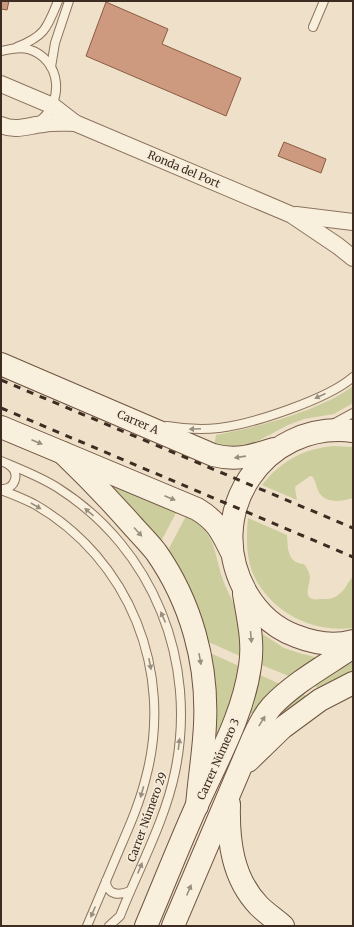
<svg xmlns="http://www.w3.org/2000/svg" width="354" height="927" font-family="Merriweather,serif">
	<rect width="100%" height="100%" fill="#efe1c9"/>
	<g fill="#cbcd9c">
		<path d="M353 386V403L334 414 304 419 288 425 256 442 229 447 214 446 216 435C257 427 320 411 353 386Z"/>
		<path d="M333 446 353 447V498C343 501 328 504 320 494 316 488 316 481 312 476H310L296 486 295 488 297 500 262 485C281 461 303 449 333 446Z"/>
		<path d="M105 483 176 513 159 545Z"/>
		<path d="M186 516C216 533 213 548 222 577 226 590 234 601 237 614 240 628 241 643 242 657L202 639 165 556Z"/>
		<path d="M248 518 287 535C288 548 287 563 304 564 307 568 310 573 310 578 309 588 301 602 321 599 328 599 334 599 339 594 346 590 347 582 353 577V628C313 633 272 613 254 576 246 558 246 537 248 518Z"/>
		<path d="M261 633 284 648 299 653 315 657 316 658 291 677 259 664Z"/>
		<path d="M206 651 241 667 212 765Z"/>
		<path d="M353 662V677L324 691 312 685 325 675Z"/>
		<path d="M258 674 282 685 252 714 251 713V708Z"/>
		<path d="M300 693 313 698 269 723Z"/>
	</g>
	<g fill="#cd9a7f" stroke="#8b5b43">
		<path d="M1 1H9L7 10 1 9Z"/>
		<path d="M106 2 168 29 162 44 241 78 226 116 86 56Z"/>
		<path d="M284 142 326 159 321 173 278 156Z"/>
	</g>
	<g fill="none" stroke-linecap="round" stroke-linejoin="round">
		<g stroke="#8b735d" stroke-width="10">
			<g id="service">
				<path d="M313 27 324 1"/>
				<path d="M17 47C45 36 47 28 58 1"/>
				<path d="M1 51C10 49 19 47 28 49 62 59 65 103 38 122"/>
				<path d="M51 67 55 43 69 1"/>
				<path d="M331 425 353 413"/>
				<path d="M167 426C185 429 201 430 219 428 253 424 328 399 353 377"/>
				<path d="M1 461C20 469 41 477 58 488 154 549 198 662 175 772 165 821 138 870 120 916L109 926"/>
				<path d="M1 489C15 490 21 473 9 465"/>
				<path d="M1 490C12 494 24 499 34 504 130 559 174 672 146 777 140 802 130 825 120 848 109 874 98 900 87 926"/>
				<path d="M106 881C107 895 119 896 130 891"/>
			</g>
		</g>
		<g stroke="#8b735d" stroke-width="18">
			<g id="minor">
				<path d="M1 84 53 106 75 123 292 215 338 246 353 258"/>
				<path d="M1 125C16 132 29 125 44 124 54 122 65 123 75 123"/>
				<path d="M296 215 353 222"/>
			</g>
		</g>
		<g stroke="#6e5440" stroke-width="24">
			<g id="secondary">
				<path d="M1 364 213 455C236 461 252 456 274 449"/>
				<path d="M1 427 197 509C217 521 221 531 231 551"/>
				<path d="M353 431C263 420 201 515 247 594 259 614 274 628 296 636 314 643 335 646 353 641"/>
				<path d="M63 453C87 476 110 500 132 525 140 534 149 543 156 552 191 602 208 663 205 724 204 751 199 779 197 806"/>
				<path d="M248 761 282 728 320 700 353 683"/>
				<path d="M229 804C228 840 232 878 259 906 266 913 275 919 283 926"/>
				<path d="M146 926C163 886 179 845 197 805 217 760 243 716 250 666 254 642 248 618 244 594"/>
				<path d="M173 926 253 738C258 727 264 715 272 706 295 682 325 666 353 647"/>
			</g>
		</g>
		<use href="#service" stroke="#f9efdd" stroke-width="8"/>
		<use href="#minor" stroke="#f9efdd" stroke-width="16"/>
		<use href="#secondary" stroke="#f9efdd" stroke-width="22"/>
		<g stroke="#3c2c21" stroke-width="3" stroke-dasharray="7 7" stroke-linecap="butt">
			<path d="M1 380 353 528"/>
			<path d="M1 408 353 557"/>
		</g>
	</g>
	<defs><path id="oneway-solid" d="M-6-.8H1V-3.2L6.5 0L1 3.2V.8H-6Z"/></defs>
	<g fill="#9a8e7f">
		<use href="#oneway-solid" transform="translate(320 396) rotate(156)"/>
		<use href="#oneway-solid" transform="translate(195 429) rotate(178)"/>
		<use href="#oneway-solid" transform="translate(37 442) rotate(23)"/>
		<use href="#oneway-solid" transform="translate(240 457) rotate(172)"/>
		<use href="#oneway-solid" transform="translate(170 498) rotate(23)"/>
		<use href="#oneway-solid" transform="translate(36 506) rotate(30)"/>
		<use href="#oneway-solid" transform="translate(89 512) rotate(-139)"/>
		<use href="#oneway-solid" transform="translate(138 532) rotate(48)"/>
		<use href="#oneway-solid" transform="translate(163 617) rotate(-114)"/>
		<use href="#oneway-solid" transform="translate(251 637) rotate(85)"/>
		<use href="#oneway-solid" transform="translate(200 659) rotate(80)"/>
		<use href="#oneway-solid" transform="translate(150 664) rotate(79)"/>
		<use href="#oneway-solid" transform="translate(262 721) rotate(-58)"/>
		<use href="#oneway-solid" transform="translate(179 744) rotate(-83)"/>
		<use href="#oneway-solid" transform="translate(142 792) rotate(106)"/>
		<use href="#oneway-solid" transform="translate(140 868) rotate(-67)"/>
		<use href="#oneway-solid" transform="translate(189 890) rotate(-67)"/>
		<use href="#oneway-solid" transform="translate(93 912) rotate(113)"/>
	</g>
	<g text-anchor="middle" stroke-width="3.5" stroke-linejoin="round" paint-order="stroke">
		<g font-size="11" fill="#3c2c21" stroke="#f6ecd9">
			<text transform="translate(184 169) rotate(23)" y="4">Ronda del Port</text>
			<text transform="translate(138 422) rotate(23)" y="4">Carrer A</text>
			<text transform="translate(218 759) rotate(-66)" y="4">Carrer Número 3</text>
			<text transform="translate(147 817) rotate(-70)" y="4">Carrer Número 29</text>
		</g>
	</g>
	<rect width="354" height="927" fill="none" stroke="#3c2c21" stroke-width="4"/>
</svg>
